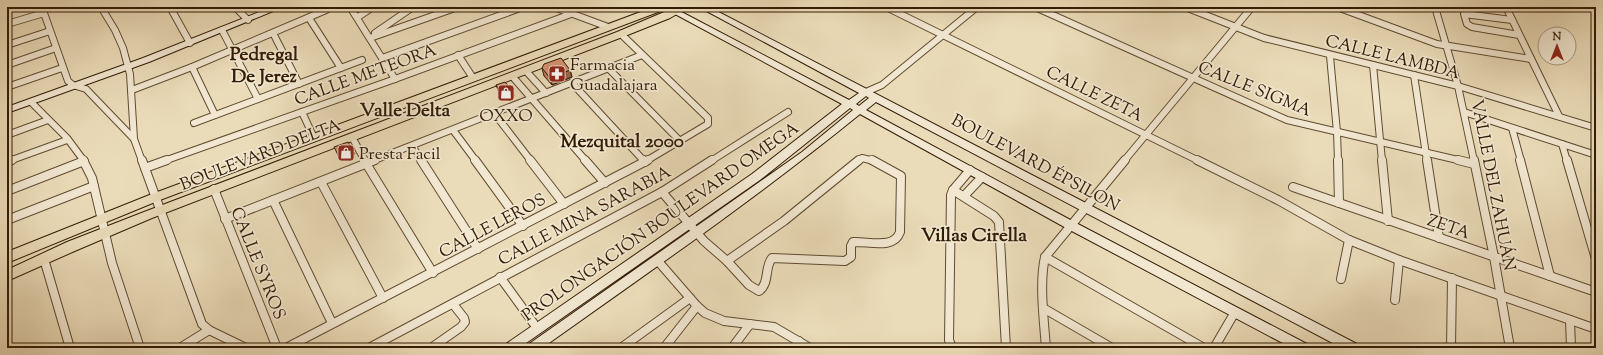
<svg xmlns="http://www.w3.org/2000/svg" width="1603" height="355" font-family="'Sorts Mill Goudy',serif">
	<rect width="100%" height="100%" fill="#ebdcb9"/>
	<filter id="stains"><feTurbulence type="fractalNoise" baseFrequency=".005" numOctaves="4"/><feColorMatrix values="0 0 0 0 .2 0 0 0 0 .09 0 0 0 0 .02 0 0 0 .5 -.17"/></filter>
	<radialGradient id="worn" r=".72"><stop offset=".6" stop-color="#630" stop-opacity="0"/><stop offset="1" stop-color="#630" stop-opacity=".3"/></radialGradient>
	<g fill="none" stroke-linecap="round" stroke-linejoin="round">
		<g stroke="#604b31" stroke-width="8">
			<g id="street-far1">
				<path d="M44 7V13L68 81 73 85 86 89 134 139"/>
				<path d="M101 7 115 30 123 48 130 74 134 139 142 161"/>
				<path d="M170 7 190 43"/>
				<path d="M235 7 248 20"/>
				<path d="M350 7 395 79"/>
				<path d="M554 7 608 27"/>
				<path d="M886 7 1199 161"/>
				<path d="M1035 7 1287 120 1462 161"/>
				<path d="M1185 7 1264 38 1458 86 1596 128"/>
				<path d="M1337 7 1437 44 1531 59"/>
				<path d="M1435 7 1458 86 1474 161"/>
				<path d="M1506 7 1559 116"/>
				<path d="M358 17 373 7"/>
				<path d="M309 18 341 68"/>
				<path d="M1512 20 1464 14 1467 24 1472 27 1519 35"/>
				<path d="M7 24 44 13"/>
				<path d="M222 30 258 99"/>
				<path d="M273 33 299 84"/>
				<path d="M375 33 413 7"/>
				<path d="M621 34 708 118V124L646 161"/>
				<path d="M370 38 458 7"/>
				<path d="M7 45 50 31"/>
				<path d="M458 55 473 78"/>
				<path d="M1330 56 1337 132 1338 161"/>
				<path d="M382 58 523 7"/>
				<path d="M7 65 56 48"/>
				<path d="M1373 65 1382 161"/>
				<path d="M192 67 215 115"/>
				<path d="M608 68 680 141"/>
				<path d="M526 71 546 93"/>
				<path d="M1414 75 1427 161"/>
				<path d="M512 76 586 161"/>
				<path d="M572 83 644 161"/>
				<path d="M7 87 62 68"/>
				<path d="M132 90 192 67 326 10"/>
				<path d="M866 92 882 85 977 7"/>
				<path d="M31 102 67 138 84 161"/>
				<path d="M302 112 314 138"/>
				<path d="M1464 112 1596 155"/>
				<path d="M494 113 531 161"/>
				<path d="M194 123 362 60"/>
				<path d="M1512 128 1521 161"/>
				<path d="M453 130 476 161"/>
				<path d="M7 135 48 120"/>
				<path d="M352 137 365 161"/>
				<path d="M1562 144 1567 161"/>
				<path d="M412 146 422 161"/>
				<path d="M9 161 67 140"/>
				<path d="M164 161 395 79 571 14"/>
				<path d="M372 161 642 55"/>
				<path d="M711 161 788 112"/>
				<path d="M858 161 862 158 874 161"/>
				<path d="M1124 161 1252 7"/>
			</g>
		</g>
		<g stroke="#604b31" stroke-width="10">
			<g id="street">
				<path d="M83 160 92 178 112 263 140 348"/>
				<path d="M142 160 202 324 209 330 246 348"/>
				<path d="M364 160 433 273"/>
				<path d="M421 160 478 249"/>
				<path d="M475 160 523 226"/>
				<path d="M530 160 564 204"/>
				<path d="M585 160 605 183"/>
				<path d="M643 160 645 162"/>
				<path d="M1197 160 1278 200 1349 240 1399 260 1596 329"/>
				<path d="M1338 160 1339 203"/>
				<path d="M1382 160 1388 221"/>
				<path d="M1427 160 1439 238"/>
				<path d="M1458 160 1474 164"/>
				<path d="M1474 160 1494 257 1510 348"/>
				<path d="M1520 160 1550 276"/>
				<path d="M1567 160 1596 259"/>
				<path d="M7 162 12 160"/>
				<path d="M145 168 167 160"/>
				<path d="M321 182 383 298"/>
				<path d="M1293 187 1596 292"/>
				<path d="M214 189 277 348"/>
				<path d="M953 190 994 216 999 222 1006 348"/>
				<path d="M7 191 84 161"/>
				<path d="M662 192 704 241 727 261"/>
				<path d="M964 196 982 177"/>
				<path d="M273 200 332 323"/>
				<path d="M225 219 375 160"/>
				<path d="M7 220 94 186"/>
				<path d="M1045 257 1204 348"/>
				<path d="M44 259 70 348"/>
				<path d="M657 260 697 306 705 313 724 321 774 327 810 348"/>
				<path d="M727 261 749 285 759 291C770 283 764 268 772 258L845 261 851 257V246L853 242C868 241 894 250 900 232L901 176 872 160"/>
				<path d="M727 261 784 221 859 160"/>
				<path d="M500 277 537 328"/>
				<path d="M1341 279 1349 240"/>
				<path d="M1395 300 1399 260"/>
				<path d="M1043 308 1112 348"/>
				<path d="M1570 320 1571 348"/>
				<path d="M180 348 209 330"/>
				<path d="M286 348 648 160"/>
				<path d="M369 348 662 192 712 160"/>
				<path d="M431 348 461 327 465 322 464 318 453 304"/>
				<path d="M621 348 690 298"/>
				<path d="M664 348 697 306"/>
				<path d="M732 348 750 324"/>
				<path d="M794 348 799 341"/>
				<path d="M952 348 949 340 951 195 953 190 970 170"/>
				<path d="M1046 348C1044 321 1039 283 1045 257L1125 160"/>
				<path d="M1214 348 1235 312"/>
				<path d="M1451 348 1452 278"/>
			</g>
		</g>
		<g stroke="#321b04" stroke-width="2">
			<g id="secondary">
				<path d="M272 7H283L149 62 7 113V107L143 58Z"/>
				<path d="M662 7H672L849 100 859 93 699 7H709L1357 344 1359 348H1342L876 102 866 110 1076 223 1307 344 1309 348H1292L1068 229 860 114C758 197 649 272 542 348H527L529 344 751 188 802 152 853 110 850 108 760 180 519 348H504L506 344 752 174 842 104ZM866 96 869 98 859 106 856 104Z"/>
			</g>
		</g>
		<g stroke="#321b04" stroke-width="2">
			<g id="primary">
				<path d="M654 7H668L666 9 160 200 7 263V252L152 194Z"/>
				<path d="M676 7H689L670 18 625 36 152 218 77 250 7 281V270L67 242 144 212 617 32Z"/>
			</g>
		</g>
		<use href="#street-far1" stroke="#f2e8d2" stroke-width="6"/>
		<use href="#street" stroke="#f2e8d2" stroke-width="8"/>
		<use href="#secondary" fill="#f2e8d2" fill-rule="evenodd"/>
		<use href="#primary" fill="#ebdcb9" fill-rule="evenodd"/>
	</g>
	<g fill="#b57d61" stroke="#321b04">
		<path d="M542 68 570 70 572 77 552 85 544 76Z"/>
		<path d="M496 85 514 96 503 100 498 90Z"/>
	</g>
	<g fill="#94664f" stroke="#321b04">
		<path d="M570 70 572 77 552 85 550 78Z"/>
		<path d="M513 91 514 96 503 100 502 95Z"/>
		<path d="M352 149 355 154 340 160 338 155Z"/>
	</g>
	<g fill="#d39171" stroke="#321b04">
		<path d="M561 58 570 70 550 78 542 68 544 64Z"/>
		<path d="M505 82 513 91 502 95 496 85Z"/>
		<path d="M348 142 352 149 338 155 334 147Z"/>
	</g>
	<defs>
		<g id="pharmacy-square" transform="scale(0.9)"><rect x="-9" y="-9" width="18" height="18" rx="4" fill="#8f2418" stroke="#f2e8d2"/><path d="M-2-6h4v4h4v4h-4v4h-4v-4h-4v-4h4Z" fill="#fff"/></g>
		<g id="shop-square" transform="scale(0.9)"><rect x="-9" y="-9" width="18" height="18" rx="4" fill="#8f2418" stroke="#f2e8d2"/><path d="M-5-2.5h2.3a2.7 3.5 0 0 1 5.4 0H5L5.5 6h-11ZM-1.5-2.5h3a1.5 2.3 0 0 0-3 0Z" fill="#fff"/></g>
	</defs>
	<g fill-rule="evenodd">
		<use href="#pharmacy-square" x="557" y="74"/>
		<use href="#shop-square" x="506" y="93"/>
		<use href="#shop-square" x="346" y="153"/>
	</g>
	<g text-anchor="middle" stroke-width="3.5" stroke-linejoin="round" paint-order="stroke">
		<g font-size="17" fill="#321b04" stroke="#f2e8d2">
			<text transform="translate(1393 56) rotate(14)" y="6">CALLE LAMBDA</text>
			<text transform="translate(365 74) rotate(-20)" y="6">CALLE METEORA</text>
			<text transform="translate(1255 88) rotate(22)" y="6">CALLE SIGMA</text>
			<text transform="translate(1095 93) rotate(26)" y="6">CALLE ZETA</text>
			<text transform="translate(260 154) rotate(-21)" y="6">BOULEVARD DELTA</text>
			<text transform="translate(1036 162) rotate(28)" y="6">BOULEVARD ÉPSILON</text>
			<text transform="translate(1494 185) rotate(79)" y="6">VALLE DEL ZAHUÁN</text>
			<text transform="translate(584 215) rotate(-28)" y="6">CALLE MINA SARABIA</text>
			<text transform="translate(660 221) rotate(-35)" y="6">PROLONGACIÓN BOULEVARD OMEGA</text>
			<text transform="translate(492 225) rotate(-28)" y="6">CALLE LEROS</text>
			<text transform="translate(1449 226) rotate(19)" y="6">ZETA</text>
			<text transform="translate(259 263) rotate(68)" y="6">CALLE SYROS</text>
		</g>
		<g font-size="17" fill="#321b04" stroke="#f2e8d2" text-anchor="start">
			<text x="570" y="70">Farmacia<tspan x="570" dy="20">Guadalajara</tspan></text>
			<text x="506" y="121" text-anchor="middle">OXXO</text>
			<text x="359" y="159">Presta Facil</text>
		</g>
		<g font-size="19" font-weight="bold" fill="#321b04" stroke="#f2e8d2">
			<text x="264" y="60">Pedregal<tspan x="264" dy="22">De Jerez</tspan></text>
			<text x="405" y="116">Valle Delta</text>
			<text x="622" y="147">Mezquital 2000</text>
			<text x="974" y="241">Villas Cirella</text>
		</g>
	</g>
	<rect width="1603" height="355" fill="none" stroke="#ebdcb9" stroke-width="24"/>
	<rect x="8" y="8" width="1587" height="339" fill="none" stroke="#321b04" stroke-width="2"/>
	<rect x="12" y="12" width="1579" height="331" fill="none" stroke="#321b04"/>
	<g transform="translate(1557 46)"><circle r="19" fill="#f2e8d2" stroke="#a59680"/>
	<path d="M0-3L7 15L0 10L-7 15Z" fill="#8f2418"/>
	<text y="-6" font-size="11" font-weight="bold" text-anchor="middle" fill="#321b04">N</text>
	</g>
	<rect width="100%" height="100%" filter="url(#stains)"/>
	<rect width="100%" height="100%" fill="url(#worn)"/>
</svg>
